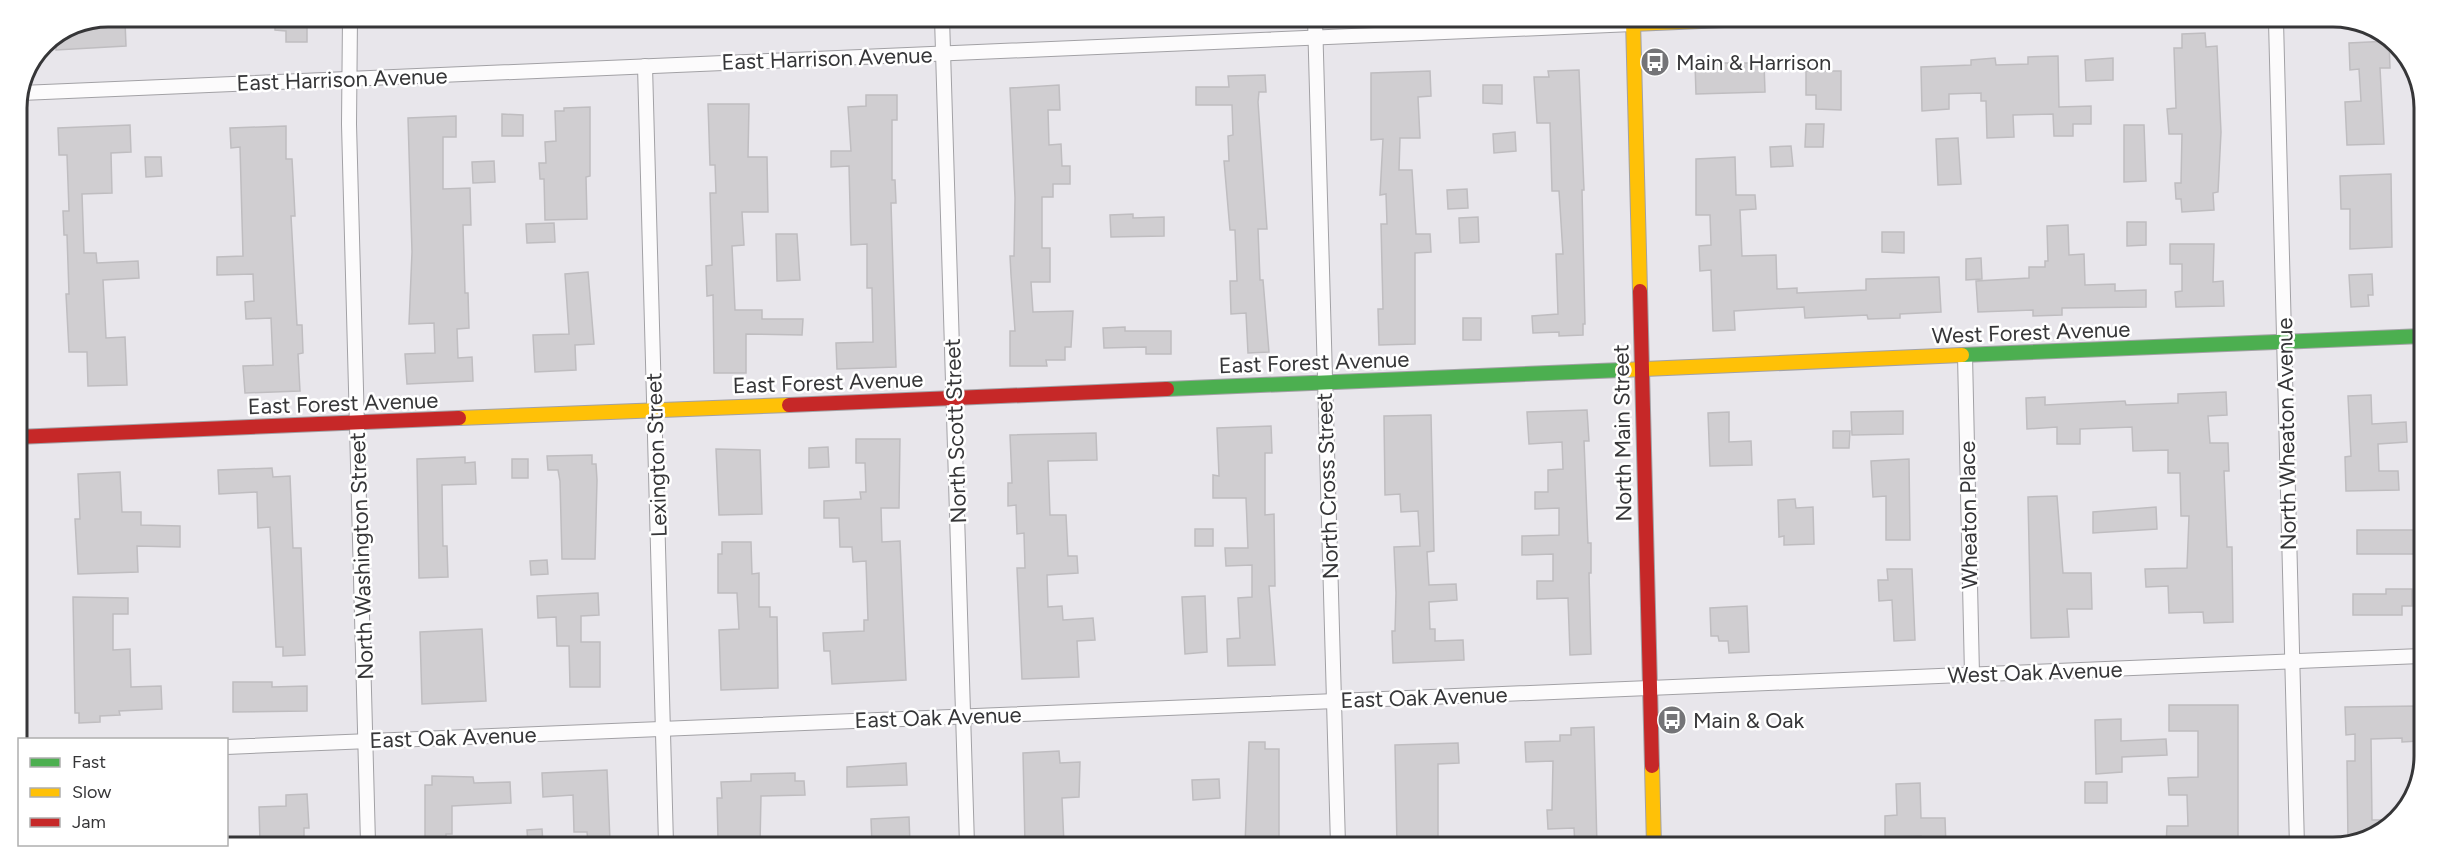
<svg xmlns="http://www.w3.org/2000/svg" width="2441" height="864" font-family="Figtree,sans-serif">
	<rect width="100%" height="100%" fill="#e8e6eb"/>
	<g fill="#d0ced1" stroke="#bfbdc0" stroke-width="1.5">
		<path d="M275 17H307V42H286V31L275 30Z"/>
		<path d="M125 21 126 46 56 50V38L95 22Z"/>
		<path d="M2205 33 2206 47 2217 46 2221 132 2218 192 2213 193 2214 210 2182 212 2181 199H2176L2175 183H2181L2182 134H2169L2167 109 2176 108 2174 48H2182V34Z"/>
		<path d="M2389 41 2390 68H2380L2384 144 2347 145 2345 102 2361 101 2359 69 2350 70 2349 43Z"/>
		<path d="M2058 56 2059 107 2091 106V124H2073V136H2054L2053 114 2013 115 2014 137 1987 138 1986 101H1981V93L1949 94V109L1922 111 1921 67 1971 65V60L1995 58 1996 65 2028 64V57Z"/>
		<path d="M2113 58V80L2086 81 2085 60Z"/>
		<path d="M1695 63H1764L1765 92 1696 94Z"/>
		<path d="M1579 70 1584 190H1582L1585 324H1583V335L1559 336V332L1533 333 1532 316 1558 314 1556 254H1563L1559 191H1552L1550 123H1537L1534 77H1549L1548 71Z"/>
		<path d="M1430 71 1431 96 1418 97 1420 138H1400L1399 170H1412L1416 234H1430L1431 252 1415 253V344L1379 345 1378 309H1383L1381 224H1387L1386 194 1380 195 1383 139 1371 140V73Z"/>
		<path d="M1806 71H1841V110L1816 109V95H1806Z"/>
		<path d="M1265 75 1266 92H1259L1258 102 1267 229H1258L1260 280H1263L1269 352 1248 353 1246 313 1231 314 1230 281H1237L1235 230H1230L1224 161H1229L1228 136 1233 135 1232 105H1196V87H1229L1228 76Z"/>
		<path d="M1059 85 1060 110H1048L1049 145 1061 144 1062 166H1070V184H1053V197H1042V248H1050V282H1031L1033 312 1073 311 1071 347H1065V360H1046L1047 366H1010V331H1015L1011 275 1010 256H1014L1015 198 1010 88Z"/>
		<path d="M1483 85H1502V104L1483 103Z"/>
		<path d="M866 95H897V120H892V180H895L896 203H891L896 367 837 369 836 343 873 342 872 288H867V244L851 245 849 166 831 167V151H851L848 107 866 106Z"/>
		<path d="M708 104H749L748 157H767L768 212H742L744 245 732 246 735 310H762V319H803L802 335 746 334V373H714L713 295 707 296 706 266 712 265 710 193H716L715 165H710Z"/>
		<path d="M590 107V176L586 177 587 219 545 220 544 179H540L539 163H546L545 142 556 141 555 111H564V108Z"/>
		<path d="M502 114 523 115V136H502Z"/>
		<path d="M456 116V137H443V189L470 188 471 225H463L465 293H468L469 328 457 329 458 358 472 357 473 381 407 384 405 354 435 353 434 323 409 324 412 252 408 118Z"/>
		<path d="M1806 124H1824L1823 147H1805Z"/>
		<path d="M130 125 131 152 111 153 112 193 82 194 84 253H96L97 263 138 261 139 278 103 280 106 338 125 337 127 385 88 386 87 352H69L66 294H69L67 235H64L63 211H69L67 155H59L58 128Z"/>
		<path d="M2124 125H2144L2146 181 2124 182Z"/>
		<path d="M286 126V159H292L294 196 295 216H291L297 325H302L303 353 298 354 300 391 245 393 243 366 273 365 271 318 246 319 245 302 254 301 253 274 217 275V257L243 256 240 147 231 148 230 128Z"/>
		<path d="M1515 132 1516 151 1494 153 1493 134Z"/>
		<path d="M1958 138 1961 184 1938 185 1936 139Z"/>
		<path d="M1791 146 1793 166 1771 167 1770 147Z"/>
		<path d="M145 157H161L162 176 146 177Z"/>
		<path d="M1735 157 1736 195H1755L1756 209 1740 210 1742 256 1776 255 1777 289 1797 288V293L1866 290V279L1939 277 1941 312 1900 314V318L1868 319 1867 315 1805 318 1804 307 1734 311 1735 330 1713 331 1711 270 1700 271 1699 246 1711 245 1710 215H1696V159Z"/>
		<path d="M494 161 495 182 473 183 472 162Z"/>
		<path d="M2391 174 2392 247 2350 249V209H2341L2340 176Z"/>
		<path d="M1467 189 1468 208 1448 209 1447 190Z"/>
		<path d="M1133 214V218L1164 217V236L1111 237 1110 215Z"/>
		<path d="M1478 217 1479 242 1460 243 1459 218Z"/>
		<path d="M2127 222H2146V245L2127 246Z"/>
		<path d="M554 223 555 242 527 243 526 224Z"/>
		<path d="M2068 225 2069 255 2084 254 2085 285 2115 284V291L2146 290V307L2062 308V315L2033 316V310L1978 312 1976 281 2029 278V267H2045V261H2048L2047 226Z"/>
		<path d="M1882 232H1904V253L1882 252Z"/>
		<path d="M776 234H797L800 280 777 281Z"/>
		<path d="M2170 244H2214L2213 282 2223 281 2224 306 2176 307 2175 292 2182 291V264H2170Z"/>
		<path d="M1981 258 1982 279 1966 280V259Z"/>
		<path d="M588 272 594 344 575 345 576 370 535 372 533 335 569 334 565 274Z"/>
		<path d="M2372 274 2373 295H2368L2369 306 2351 307 2349 275Z"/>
		<rect x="1463" y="318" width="18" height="22"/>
		<path d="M1125 327V331H1171V354H1146V347L1104 348 1103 328Z"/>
		<path d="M2226 392 2227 415 2208 416 2210 443H2228L2229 471H2224L2227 547H2232L2233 622 2204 623 2203 612 2169 613 2168 586 2146 587 2145 569 2187 568 2189 516H2181L2180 473H2168V450L2133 451 2132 427 2080 429V444H2057V427L2027 429 2026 398 2045 397V405L2125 401 2126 405 2178 403V394Z"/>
		<path d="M2371 395 2372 424 2406 422 2407 442 2378 444 2379 471H2398L2399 490 2346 491 2345 457 2351 456 2348 396Z"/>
		<path d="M1587 410 1589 441H1584L1588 543H1591V573H1589L1591 654 1570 655 1568 598 1537 599V581H1553V554L1522 555V536L1559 535V508L1535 509V492H1548V470L1563 469 1562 442 1529 444 1527 412Z"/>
		<path d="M1903 411V434L1852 435 1851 412Z"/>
		<path d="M1729 412V442L1751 441 1752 465 1710 466 1708 413Z"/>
		<path d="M1431 415 1434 551 1427 552 1429 585 1456 584 1457 600 1429 602 1430 629H1435V641L1463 640 1464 660 1393 663 1392 631H1395L1396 593 1394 547 1420 546 1418 511 1401 512 1400 494 1385 495 1384 416Z"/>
		<path d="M1271 426 1272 453H1265V515L1274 514 1275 586H1269L1275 665 1228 666 1227 639 1240 638 1238 598 1252 597V565L1226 566 1225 548H1248L1246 498H1213V475L1219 476 1217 428Z"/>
		<path d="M1833 431H1850L1849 448H1833Z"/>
		<path d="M1096 433 1097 460 1048 461 1050 515H1066L1068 556H1077L1078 573 1047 575 1048 607 1062 606 1063 620 1093 618 1095 640 1077 641 1079 677 1022 679 1017 568H1025L1024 533 1017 534 1016 505 1008 506V483H1012L1010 435Z"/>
		<path d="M856 439H900L899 508H881L882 542 900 541 906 680 832 684 830 651H824L823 633 864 631V620H868L866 561 853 562 852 547H840L839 518H824V501L861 499 860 492H866L865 463H856Z"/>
		<path d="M828 447 829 467 809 468V448Z"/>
		<path d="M716 449 760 450 762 514 719 515Z"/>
		<path d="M592 455V464H596L597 480 595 559H562L560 481 558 470H548L547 456Z"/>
		<path d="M465 457V463L475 462 476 484 442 485 443 546H447L448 577 419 578 417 459Z"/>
		<rect x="512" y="459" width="16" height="19"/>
		<path d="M1909 459 1910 540H1886V496L1873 497 1871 461Z"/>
		<path d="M272 468 273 477 290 476 293 548H301L305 655 283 656V647H276L270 527 258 528 257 492 219 494 218 470Z"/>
		<path d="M120 472 122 512H141V525L180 526V547L137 546 138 572 78 574 75 519H80L78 474Z"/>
		<path d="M2057 496 2063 573H2091L2092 609H2067L2069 637 2031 638 2028 497Z"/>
		<path d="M1795 499 1796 508 1813 507 1814 544 1784 545V536L1779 537 1778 500Z"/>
		<path d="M2156 507 2157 529 2093 533V512Z"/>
		<rect x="1195" y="529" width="18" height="17"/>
		<rect x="2357" y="530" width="57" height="24"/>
		<path d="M722 542H751L752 574 759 573V607H770V617H777L778 688 721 690 719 630 739 629 737 593H718V554H722Z"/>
		<path d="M547 560 548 574 531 575 530 561Z"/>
		<path d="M1887 569H1912L1915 640 1894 641 1892 600 1879 601 1878 580H1888Z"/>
		<path d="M2386 589H2412V606H2402V615H2353V594H2386Z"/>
		<path d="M598 593 599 615 581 616V642H600V687H570L569 646H557L556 617 538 618 537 596Z"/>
		<path d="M1205 596 1207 652 1185 654 1182 597Z"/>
		<path d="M73 597 128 598V614H113V650L130 649 131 687 161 686 162 709 119 711 120 715 100 716V722L79 723V713H75Z"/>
		<path d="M1747 606 1749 652 1729 653 1728 641H1719L1718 636H1711L1710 608Z"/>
		<path d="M482 629 486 701 422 704 420 632Z"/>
		<path d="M233 682H272V687L307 686V711L233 712Z"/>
		<path d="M2169 705H2238V847L2166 846 2167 826H2188L2187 795H2169L2168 778 2198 777V731H2169Z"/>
		<path d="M2418 706 2419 741 2402 742V738L2371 739 2372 820H2395L2388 829 2348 842 2347 761H2355V734L2346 735 2345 707Z"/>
		<path d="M2121 719V741L2166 739 2167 755 2122 757V772L2096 774 2095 720Z"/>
		<path d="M1594 727 1597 846H1575L1574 828 1548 829 1547 810H1552L1553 761 1526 762 1525 742 1560 741V735H1571V728Z"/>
		<path d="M1249 742H1265V749H1279V844L1245 845Z"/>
		<path d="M1458 743 1459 763 1438 764V845L1397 846 1395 745Z"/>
		<path d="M1059 751 1060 763 1080 762 1079 797 1062 798 1064 845H1025L1023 753Z"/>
		<path d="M906 763 907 785 847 787V767Z"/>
		<path d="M607 770 610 841 588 842 587 832H574L573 795 543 797 542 773Z"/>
		<path d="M795 773V781H804L805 795 761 796 760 844H724V838H718L717 798H722L721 782 751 781V774Z"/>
		<path d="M432 776 473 777 474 783 510 782 511 803 452 806V834H446V844L425 843V785H432Z"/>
		<path d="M1219 779 1220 798 1193 800 1192 780Z"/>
		<rect x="2085" y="782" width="22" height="21"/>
		<path d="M1920 783 1921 818H1945L1946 847H1922L1921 836 1885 837V816L1897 815 1896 784Z"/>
		<path d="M307 794 309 828H304V843L260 841 259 807 286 806V795Z"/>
		<path d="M909 817 910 844H872L871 819Z"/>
		<path d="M542 829 543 844H528L527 830Z"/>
	</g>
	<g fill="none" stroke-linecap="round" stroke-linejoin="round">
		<g stroke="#a2a1a5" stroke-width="16">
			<g id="street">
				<path d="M350 17 349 124 368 843"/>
				<path d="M942 18 967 845"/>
				<path d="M1315 19 1338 845"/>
				<path d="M2276 21 2297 847"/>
				<path d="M645 66 666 844"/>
				<path d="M21 93 1633 24"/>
				<path d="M1965 355 1972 675"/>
				<path d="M17 678 19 768"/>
				<path d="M226 747 2421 656"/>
			</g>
		</g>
		<g stroke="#a2a1a5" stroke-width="16">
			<g id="fast">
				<path d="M1962 355 2423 336"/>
				<path d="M1167 389 1622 370"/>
			</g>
		</g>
		<g stroke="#a2a1a5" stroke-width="16">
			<g id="slow">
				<path d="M1633 20 1640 291"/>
				<path d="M1633 24 1724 20"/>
				<path d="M1622 370 1962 355"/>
				<path d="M459 418 789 405"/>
				<path d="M1652 766 1654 846"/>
			</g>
		</g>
		<g stroke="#a2a1a5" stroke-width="16">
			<g id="jam">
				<path d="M1640 291 1652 766"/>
				<path d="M789 405 1167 389"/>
				<path d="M17 437 459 418"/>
			</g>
		</g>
		<use href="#street" stroke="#fcfbfc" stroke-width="14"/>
		<use href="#fast" stroke="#4caf50" stroke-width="14"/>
		<use href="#slow" stroke="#ffc107" stroke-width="14"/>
		<use href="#jam" stroke="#c62828" stroke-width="14"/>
	</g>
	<defs>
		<g id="bus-disc" transform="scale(1.5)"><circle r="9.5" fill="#747477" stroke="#fff"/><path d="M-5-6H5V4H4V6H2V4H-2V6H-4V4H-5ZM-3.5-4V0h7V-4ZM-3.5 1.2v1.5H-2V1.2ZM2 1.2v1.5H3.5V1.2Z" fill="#fff"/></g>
	</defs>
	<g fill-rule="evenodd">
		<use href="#bus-disc" x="1655" y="62"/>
		<use href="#bus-disc" x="1672" y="720"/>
	</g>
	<g text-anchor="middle" stroke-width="5" stroke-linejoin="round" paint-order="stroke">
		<g font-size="22" fill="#363638" stroke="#fff">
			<text transform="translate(827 58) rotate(-2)" y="8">East Harrison Avenue</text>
			<text transform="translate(342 79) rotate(-2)" y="8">East Harrison Avenue</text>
			<text transform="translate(2031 332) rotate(-2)" y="8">West Forest Avenue</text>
			<text transform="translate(1314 362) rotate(-2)" y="8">East Forest Avenue</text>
			<text transform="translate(828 382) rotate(-2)" y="8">East Forest Avenue</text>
			<text transform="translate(343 403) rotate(-2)" y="8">East Forest Avenue</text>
			<text transform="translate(955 431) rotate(-92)" y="8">North Scott Street</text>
			<text transform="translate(1622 433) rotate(-91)" y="8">North Main Street</text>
			<text transform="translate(2286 434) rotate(-91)" y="8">North Wheaton Avenue</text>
			<text transform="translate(656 455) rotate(-92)" y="8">Lexington Street</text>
			<text transform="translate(1327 486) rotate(-92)" y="8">North Cross Street</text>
			<text transform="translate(1968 515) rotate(-91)" y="8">Wheaton Place</text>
			<text transform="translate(361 556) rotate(-92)" y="8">North Washington Street</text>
			<text transform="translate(2035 672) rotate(-2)" y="8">West Oak Avenue</text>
			<text transform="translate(1424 697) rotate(-2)" y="8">East Oak Avenue</text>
			<text transform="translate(938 717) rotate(-2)" y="8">East Oak Avenue</text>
			<text transform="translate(453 737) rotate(-2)" y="8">East Oak Avenue</text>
		</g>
		<g font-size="22" fill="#363638" stroke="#fff" text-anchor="start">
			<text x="1676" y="70">Main &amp; Harrison</text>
			<text x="1693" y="728">Main &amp; Oak</text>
		</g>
	</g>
	<path d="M0 0H2441V864H0ZM108 27H2333A81 81 0 0 1 2414 108V756A81 81 0 0 1 2333 837H108A81 81 0 0 1 27 756V108A81 81 0 0 1 108 27Z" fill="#fff" fill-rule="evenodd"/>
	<path fill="none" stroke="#363638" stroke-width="3" d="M108 27H2333A81 81 0 0 1 2414 108V756A81 81 0 0 1 2333 837H108A81 81 0 0 1 27 756V108A81 81 0 0 1 108 27Z"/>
	<rect x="18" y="738" width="210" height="108" fill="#ffffff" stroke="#afafaf" stroke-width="1.5"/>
	<rect x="30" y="758" width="30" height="9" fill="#4caf50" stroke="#afafaf" stroke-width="1.5"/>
	<text x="72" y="768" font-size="18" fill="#363638">Fast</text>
	<rect x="30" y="788" width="30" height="9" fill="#ffc107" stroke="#afafaf" stroke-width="1.5"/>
	<text x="72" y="798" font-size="18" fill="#363638">Slow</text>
	<rect x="30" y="818" width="30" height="9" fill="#c62828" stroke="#afafaf" stroke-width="1.5"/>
	<text x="72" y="828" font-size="18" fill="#363638">Jam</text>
</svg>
